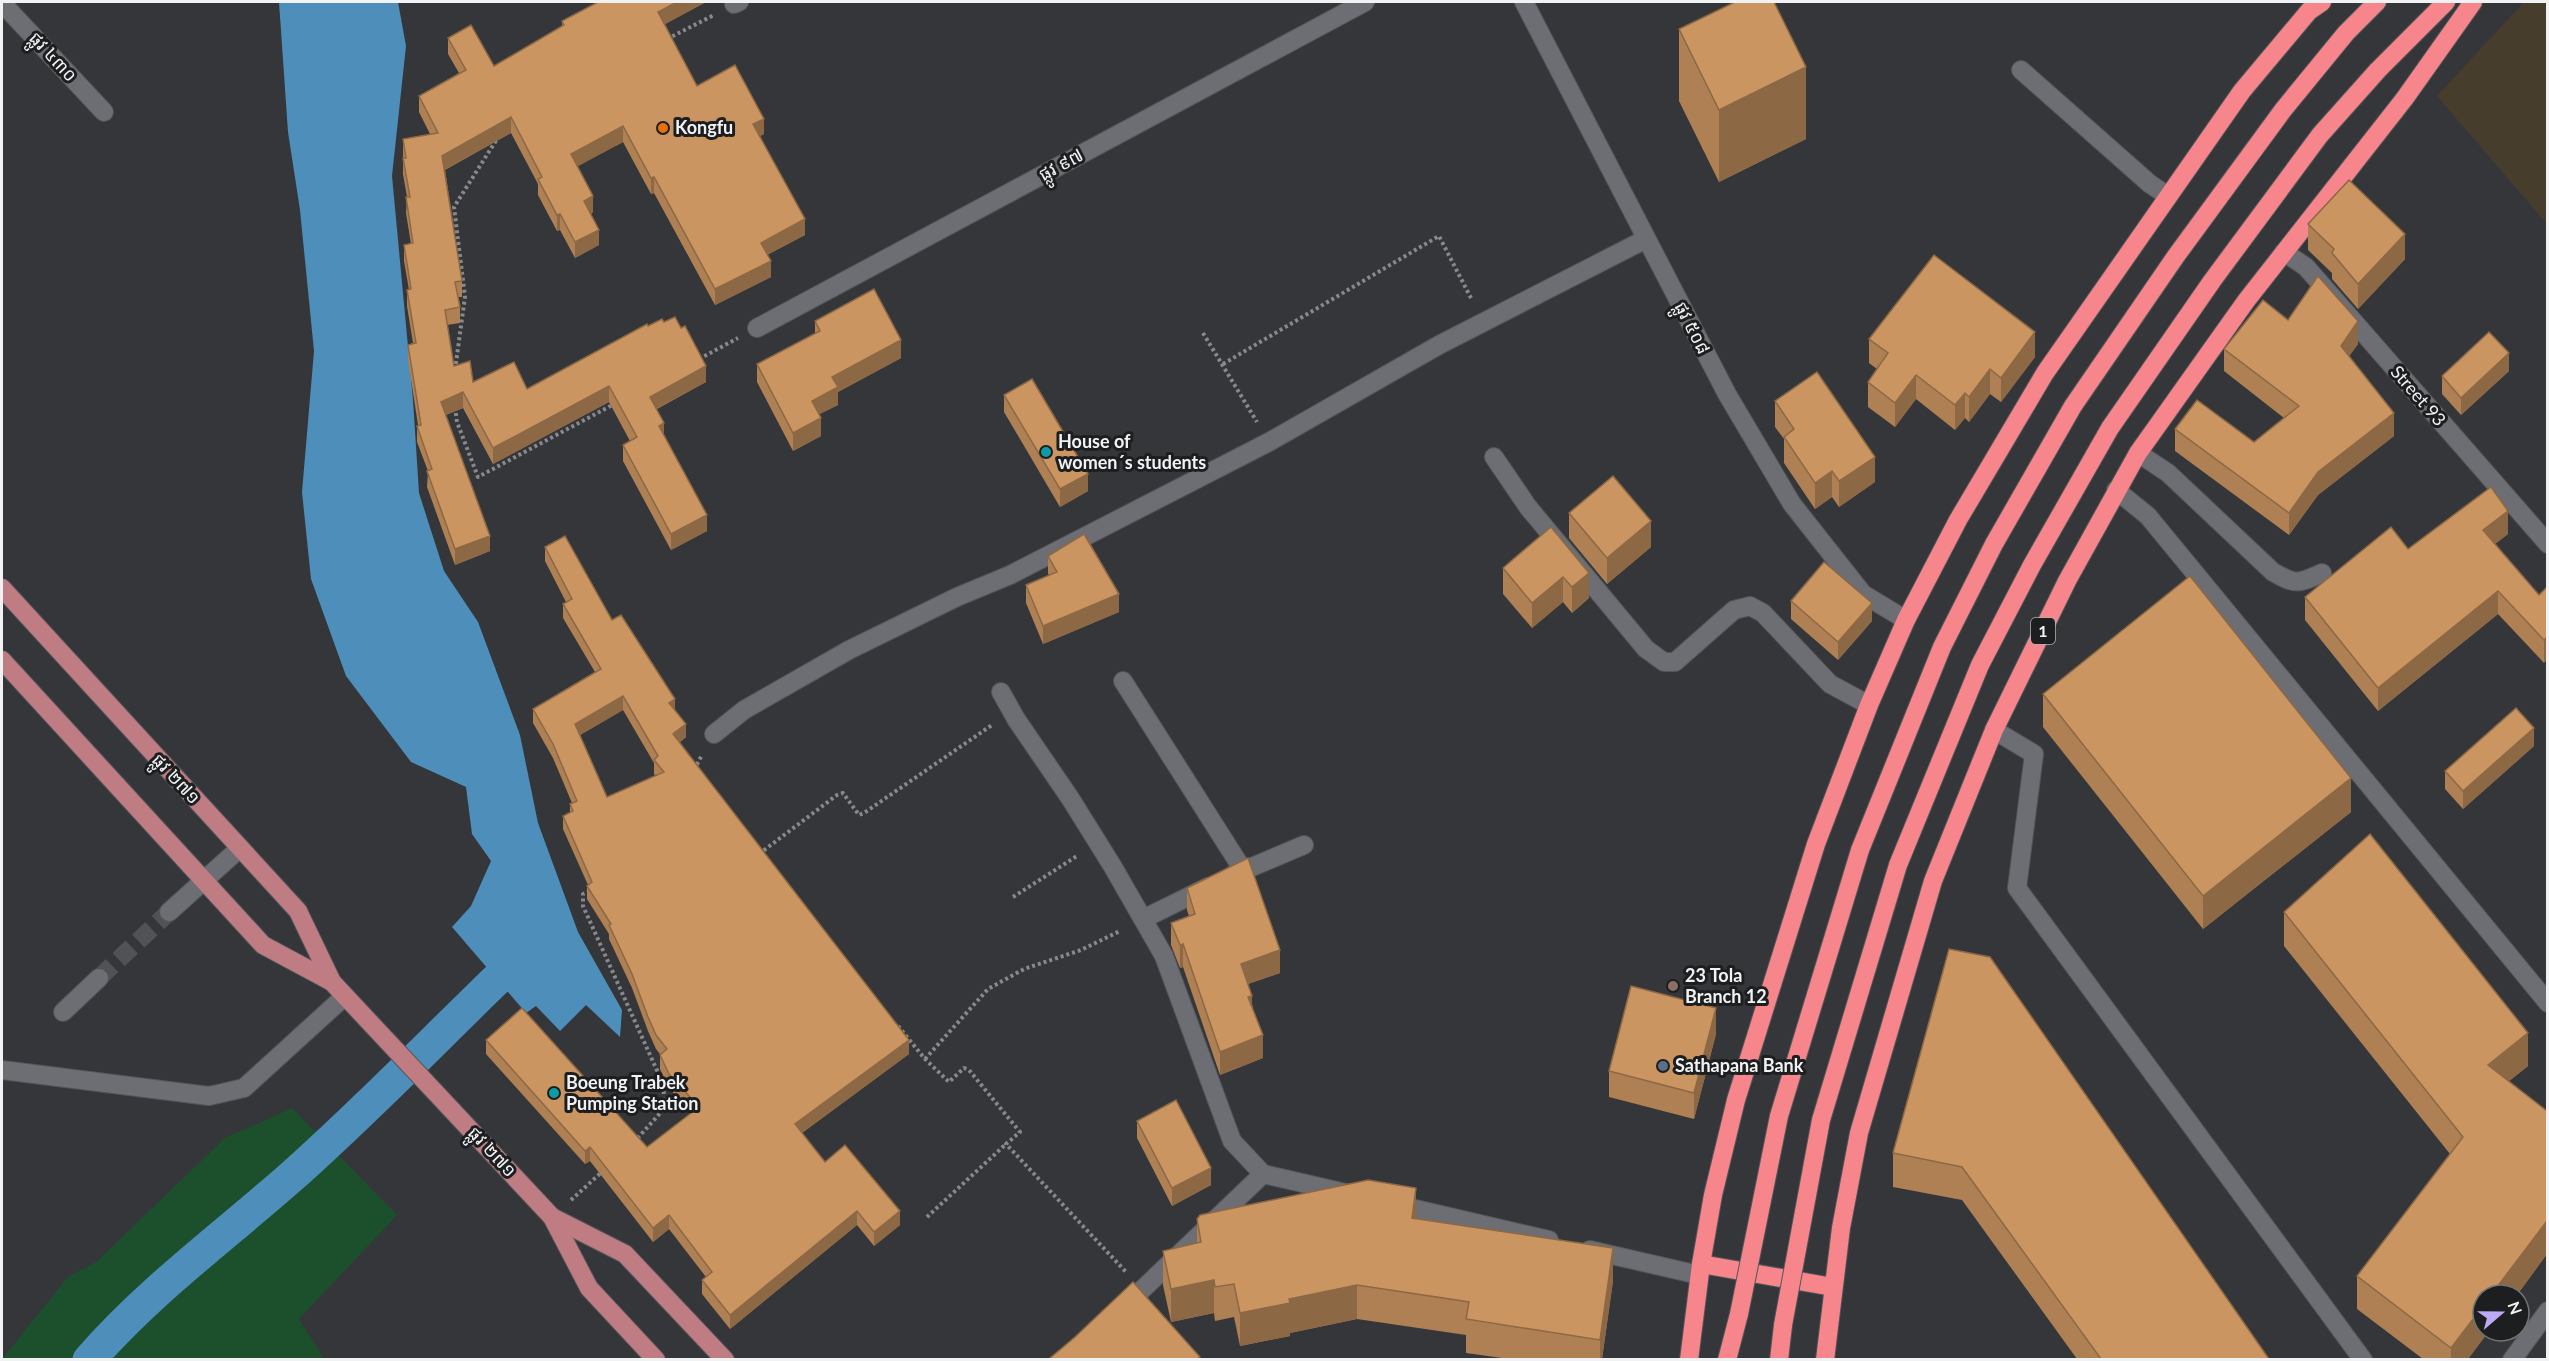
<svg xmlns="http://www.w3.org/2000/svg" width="2549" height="1361" font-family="Lato,'Noto Sans Khmer',sans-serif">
	<rect width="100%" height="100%" fill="#34363a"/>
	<path fill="#463d2c" d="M2524 2H2547V224L2437 96Z"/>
	<path fill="#1c4f2c" d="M292 1108 397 1215 299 1319 324 1359H2L68 1277 96 1262 225 1138Z"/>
	<path fill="#4d8eba" d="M279 2H398L406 46 392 176 413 400 419 493 444 571 478 622 520 735 538 823 578 932 622 1010 620 1037 586 1005 560 1031 536 1006 526 1013 452 927 471 906 491 861 472 834 466 787 411 762 346 676 311 579 302 492 314 351 300 210 288 132Z"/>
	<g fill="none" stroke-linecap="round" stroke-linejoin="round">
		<path stroke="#4d8eba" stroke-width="33" d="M89 1360C149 1291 223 1237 291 1177 362 1114 429 1045 497 979"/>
		<path stroke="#505256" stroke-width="18" stroke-dasharray="18 9" stroke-linecap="butt" d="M99 978 169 912"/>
		<g stroke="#535558" stroke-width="20">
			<g id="minor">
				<path d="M1524 2 1727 394 1792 504 1863 594 1906 620"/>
				<path d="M2 3 104 112"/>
				<path d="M734 4 739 2"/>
				<path d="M2021 70 2150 184 2168 196"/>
				<path d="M2284 252 2306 267 2548 544"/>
				<path d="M757 328 1365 2"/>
				<path d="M2138 453 2168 473 2273 572C2296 585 2298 584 2322 573"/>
				<path d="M1494 457 1528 507 1646 649 1664 662H1675L1734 610 1750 606 1763 613 1830 684 1869 705"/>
				<path d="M2116 490 2148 516 2548 1003"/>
				<path d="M1123 681 1243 870"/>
				<path d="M1001 692 1016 719 1070 798 1113 867 1164 956 1232 1141 1263 1174"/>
				<path d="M1994 730 2034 754 2017 888 2363 1360"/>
				<path d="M714 734 744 710 849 650 957 597 1010 575 1269 442 1439 345 1646 239"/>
				<path d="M1233 875 1304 845"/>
				<path d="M169 912 240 848"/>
				<path d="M1143 919 1208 887"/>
				<path d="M63 1012 99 978"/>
				<path d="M2 1070 209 1096 244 1088 345 996"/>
				<path d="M1394 1204 1549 1240"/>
				<path d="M1590 1250 1699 1275"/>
				<path d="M1124 1307 1263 1174 1350 1194"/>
				<path d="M2512 1360 2548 1311"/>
			</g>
		</g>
		<g stroke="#535558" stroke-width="20">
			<g id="major">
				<path d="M2 588 298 911 332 982 552 1217 589 1288 656 1360"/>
				<path d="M2 660 263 945 332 982"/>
				<path d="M552 1217 625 1254 725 1360"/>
			</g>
		</g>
		<g stroke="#535558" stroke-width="20">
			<g id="highway">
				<path d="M1860 850 1942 647 1994 544 2073 406 2176 256 2283 110 2346 33 2377 2"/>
				<path d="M1898 865 1980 665 2032 565 2110 428 2212 281 2320 135 2378 70 2446 2"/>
				<path d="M1701 1264 1833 1287"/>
				<path d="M1689 1360 1701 1264 1713 1195 1736 1100 1816 844 1869 705 1906 620 1958 520 2045 373 2242 91 2309 11 2322 2"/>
				<path d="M1727 1360 1739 1314"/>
				<path d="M1779 1360 1783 1325"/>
				<path d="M1825 1360 1841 1228 1859 1133 1933 881 1994 730 2067 581 2138 453 2246 301 2405 98 2473 2"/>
			</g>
		</g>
		<g stroke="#87898c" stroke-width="4" stroke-dasharray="3 3" stroke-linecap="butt">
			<path d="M667 39 714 15"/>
			<path d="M1203 333 1257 422"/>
			<path d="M699 359 738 338"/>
			<path d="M1223 364 1439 236 1472 300"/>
			<path d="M455 370 465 297 454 207 497 139"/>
			<path d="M455 407 457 422 478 477 616 403"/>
			<path d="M694 770 702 755"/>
			<path d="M759 854 837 795 843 793 859 815 864 813 992 725"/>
			<path d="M590 891 583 894V906L664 1086 663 1110 635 1141"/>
			<path d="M1013 897 1077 856"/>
			<path d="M898 1026 925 1059 949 1082 964 1068 969 1070 1020 1132 1006 1144 1127 1273"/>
			<path d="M925 1059 988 989 1024 969 1081 950 1120 931"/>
			<path d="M571 1200 603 1171"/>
			<path d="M927 1217 1006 1144"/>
		</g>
		<use href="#minor" stroke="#6d6e73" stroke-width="18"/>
		<use href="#major" stroke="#bf7c82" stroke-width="18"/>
		<use href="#highway" stroke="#f6868c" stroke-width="18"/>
		<g stroke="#535558" stroke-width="20" stroke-linecap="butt">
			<g id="highway-bridge">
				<path d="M1739 1314 1779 1116 1860 850"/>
				<path d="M1783 1325 1821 1120 1898 865"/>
			</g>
		</g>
		<use href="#highway-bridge" stroke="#f6868c" stroke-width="18"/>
	</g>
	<g fill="#ae8053" fill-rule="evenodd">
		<path d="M706 2 665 24 697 86 764 134 760 136 805 235 767 255 771 277 715 305 654 193 651 194 623 142 577 166 593 212 591 214 599 245 575 258 560 230 557 231 538 195V184L511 133 445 170 462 281V297H458L460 307V323L447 325 454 366 473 382 527 389 648 326 706 382 657 409 664 436 707 531 671 550 623 461V445L630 441 609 402 493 464 463 408 446 415 490 551 455 565 427 487 428 471 417 442V426L418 425 408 360V345L413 343 407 306V290H409L404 261V245L411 244 406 213 407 197 403 174V139L430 134 419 112V96L459 73 448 54V38L494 66 562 26V21Z"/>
		<path d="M1679 29 1806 139 1719 182 1679 101Z"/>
		<path d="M2308 224 2405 259 2358 309 2332 279V273L2308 250Z"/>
		<path d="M2288 320 2358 344 2349 356 2394 436 2318 495 2289 535 2175 451V429L2254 442 2284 418 2224 371V349Z"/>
		<path d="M815 321 901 358 838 392V405L819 414 821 436 793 451 757 382V364L815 334Z"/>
		<path d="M1869 339 2035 357 2001 402 1990 394 1969 422 1965 418 1955 430 1916 399 1895 427 1868 407V382L1877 369 1869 363Z"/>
		<path d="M2509 371 2461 415 2442 394V376Z"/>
		<path d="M1004 395 1088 491 1060 507 1004 412Z"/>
		<path d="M1775 401 1875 482 1839 507 1832 497 1815 509 1784 463V439L1775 427Z"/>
		<path d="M1569 513 1651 547 1607 584 1569 538Z"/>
		<path d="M1551 527 1589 598 1572 613 1563 602 1532 628 1503 594V568Z"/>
		<path d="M2508 534 2495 544 2539 595 2547 587 2544 663 2498 614 2378 711 2305 620V597L2408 549Z"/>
		<path d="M545 547 612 620 675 709 686 737 679 743 909 1054 802 1133 825 1162 900 1225 874 1246 857 1225 730 1329 702 1294V1280L706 1277 669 1229 653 1242 590 1161 585 1164 486 1054V1040L647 1147 691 1113 669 1088 660 1069V1054L656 1049 648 1031 632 988 609 939V934L587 899V886L588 885 563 829V816L570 813V804L572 803 553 758 533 723V709L595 672 563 618V604L566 602 545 561ZM623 710 654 763V774L656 776 607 797 580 735Z"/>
		<path d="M1048 556 1119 612 1043 644 1026 603V585L1049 576 1048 573Z"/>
		<path d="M1791 601 1872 621 1838 660 1791 619Z"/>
		<path d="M2043 694 2351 812 2203 929 2043 727Z"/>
		<path d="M2534 746 2463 809 2445 789V771Z"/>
		<path d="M1187 888 1280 973 1248 984 1263 1058 1220 1075 1183 967 1180 968 1171 945V923L1189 916 1187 910Z"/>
		<path d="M2284 912 2528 1066 2509 1081 2547 1254 2517 1295H2483L2489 1331 2468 1359H2423L2357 1309V1276L2450 1154 2284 946Z"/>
		<path d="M1949 949 2269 1359H2077L1962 1200 1893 1187V1153Z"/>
		<path d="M1716 1034 1694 1119 1609 1097V1071Z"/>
		<path d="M1137 1121 1211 1185 1172 1206 1137 1138Z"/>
		<path d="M1416 1218 1613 1281 1602 1359H1509L1466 1353V1335L1357 1319 1290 1333V1336L1240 1346 1234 1317 1215 1321 1214 1313 1171 1322 1163 1285V1251L1197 1243V1219Z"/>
	</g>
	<g fill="#8d6844">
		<path d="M677 2H706L658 28V12Z"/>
		<path d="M1806 67V139L1719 182V110Z"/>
		<path d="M511 117V133L442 171V156Z"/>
		<path d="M764 119V134L753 140V124Z"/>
		<path d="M623 126V142L571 170V154Z"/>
		<path d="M654 177V193L651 194V178Z"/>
		<path d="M593 196V212L584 217V201Z"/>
		<path d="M560 214V230L557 231V215Z"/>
		<path d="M805 219V235L761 258V243Z"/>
		<path d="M599 230V245L575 258V242Z"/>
		<path d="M2405 234V259L2358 309V284Z"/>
		<path d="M771 261V277L715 305V289Z"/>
		<path d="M2358 321V344L2341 368V346Z"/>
		<path d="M2035 332V357L2001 402V378Z"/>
		<path d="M901 340V358L838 392V405L812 418V401L832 377Z"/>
		<path d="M2509 353V371L2461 415V398Z"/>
		<path d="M706 366V382L650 412V397Z"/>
		<path d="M1990 369V394L1969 422V397Z"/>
		<path d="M1916 375V399L1895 427V403Z"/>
		<path d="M609 386V402L493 464V448Z"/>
		<path d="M463 392V408L441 417V402Z"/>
		<path d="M1965 393V418L1955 430V405Z"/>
		<path d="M2394 413V436L2318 495 2289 535V513L2318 472Z"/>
		<path d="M821 418V436L793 451V433Z"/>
		<path d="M664 423V438L659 426Z"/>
		<path d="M1875 457V482L1839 507V481Z"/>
		<path d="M1832 471V497L1815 509V483Z"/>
		<path d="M1088 474V491L1060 507V489Z"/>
		<path d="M2508 511V534L2483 553V530Z"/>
		<path d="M707 515V531L671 550V534Z"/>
		<path d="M1651 521V547L1607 584V558Z"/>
		<path d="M490 536V551L455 565V549Z"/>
		<path d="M1589 573V598L1572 613V587Z"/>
		<path d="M1563 577V602L1532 628V603Z"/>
		<path d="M2498 591V614L2378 711V688Z"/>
		<path d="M1119 594V612L1043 644V626Z"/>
		<path d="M1872 603V621L1838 660V642Z"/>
		<path d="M2547 637V660L2544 663V640Z"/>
		<path d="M623 696V710L575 738V724Z"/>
		<path d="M675 699V713L669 703Z"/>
		<path d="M686 724V737L673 748V734Z"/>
		<path d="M2534 728V746L2463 809V791Z"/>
		<path d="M2351 778V812L2203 929V896Z"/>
		<path d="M1183 944V967L1180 968V945Z"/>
		<path d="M1280 950V973L1241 986V964Z"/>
		<path d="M1252 996V1019L1248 997Z"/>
		<path d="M1716 1008V1034L1694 1119V1093Z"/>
		<path d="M2528 1033V1066L2488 1098V1065Z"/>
		<path d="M1263 1035V1058L1220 1075V1052Z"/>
		<path d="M909 1040V1054L795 1138V1124Z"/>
		<path d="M590 1147V1161L585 1164V1151Z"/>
		<path d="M1211 1168V1185L1172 1206V1188Z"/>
		<path d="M1416 1188V1221L1412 1218Z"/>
		<path d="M857 1211V1225L730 1329V1315Z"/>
		<path d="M900 1211V1225L874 1246V1232Z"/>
		<path d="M669 1215V1229L653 1242V1228Z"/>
		<path d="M2547 1221V1254L2517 1295H2491Z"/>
		<path d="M1613 1248V1281L1602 1359H1600V1340Z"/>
		<path d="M1214 1280V1313L1171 1322V1289Z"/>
		<path d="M1357 1285V1319L1290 1333V1336L1240 1346V1313L1289 1299Z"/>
		<path d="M2483 1306V1331H2489L2468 1359H2451V1348Z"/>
	</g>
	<g fill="#ca9561" stroke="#8d6844" stroke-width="1.5" fill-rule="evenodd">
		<path d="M598 2H677L658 12 697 86 735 65 764 119 753 124 805 219 761 243 771 261 715 289 654 177 651 178 623 126 571 154 593 196 584 201 599 230 575 242 560 214 557 215 538 179 542 177 511 117 442 156 462 281 455 282 460 307 445 310 454 366 470 361 473 382 514 362 527 389 647 324 648 326 662 319 664 322 675 317 681 328 685 326 706 366 650 397 664 423 659 426 707 515 671 534 623 445 637 437 609 386 493 448 463 392 441 402 490 536 455 549 427 471 432 469 417 426 421 425 408 345 416 343 407 290 411 289 404 245 413 243 406 197H410L403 158H406L403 139 438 133 419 96 466 70 448 38 471 25 494 66 564 25 562 21Z"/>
		<path d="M1735 2H1774L1806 67 1719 110 1679 29Z"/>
		<path d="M2349 180 2405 234 2358 284 2332 253 2334 249 2308 224Z"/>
		<path d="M1934 255 2035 332 2001 378 1990 369 1969 397 1965 393 1955 405 1916 375 1895 403 1868 382 1888 353 1869 339Z"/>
		<path d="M2318 276 2358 321 2341 346 2394 413 2318 472 2289 513 2175 429 2197 400 2254 442 2299 406 2224 349 2263 300 2288 320Z"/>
		<path d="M874 289 901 340 832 377 838 387 812 401 821 418 793 433 757 364 820 331 815 321Z"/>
		<path d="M2489 332 2509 353 2461 398 2442 376Z"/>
		<path d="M1817 372 1875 457 1839 481 1832 471 1815 483 1784 437 1794 429 1775 401Z"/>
		<path d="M1032 379 1088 474 1060 489 1004 395Z"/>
		<path d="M1613 476 1651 521 1607 558 1569 513Z"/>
		<path d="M2491 487 2508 511 2483 530 2539 595 2547 587V637L2544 640 2498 591 2378 688 2305 597 2391 527 2408 549Z"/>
		<path d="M1551 527 1589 573 1572 587 1563 577 1532 603 1503 568Z"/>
		<path d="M1084 534 1119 594 1043 626 1026 585 1057 572 1048 556Z"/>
		<path d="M565 536 612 620 621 615 675 699 669 703 686 724 673 734 909 1040 795 1124 825 1162 845 1145 900 1211 874 1232 857 1211 730 1315 702 1280 712 1272 669 1215 653 1228 590 1147 585 1151 486 1040 522 1008 647 1147 699 1107 669 1074 660 1055 667 1049 656 1035 648 1017 632 974 609 925 611 924 587 886 592 882 563 816 573 811 570 804 577 801 553 744 533 709 601 669 563 604 572 599 545 547ZM623 696 658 756 654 760 664 772 607 797 575 724Z"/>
		<path d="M1824 562 1872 603 1838 642 1791 601Z"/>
		<path d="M2190 576 2351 778 2203 896 2043 694Z"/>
		<path d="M2516 708 2534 728 2463 791 2445 771Z"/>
		<path d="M2370 834 2528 1033 2488 1065 2547 1111V1221L2491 1295H2483V1306L2451 1348 2357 1276 2463 1137 2284 912Z"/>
		<path d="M1248 858 1280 950 1241 964 1252 996 1248 997 1263 1035 1220 1052 1183 944 1180 945 1171 923 1195 914 1187 888Z"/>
		<path d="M1949 949 1990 957 2269 1359H2101L1962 1167 1893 1153Z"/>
		<path d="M1631 986 1716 1008 1694 1093 1609 1071Z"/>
		<path d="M1176 1100 1211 1168 1172 1188 1137 1121Z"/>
		<path d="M1368 1180 1416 1188 1412 1218 1613 1248 1600 1340 1466 1319 1469 1302 1357 1285 1289 1299 1290 1303 1240 1313 1234 1284 1215 1287 1214 1280 1171 1289 1163 1251 1201 1242 1197 1219 1200 1215Z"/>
		<path d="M1133 1282 1200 1357 1197 1359H1049L1075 1337Z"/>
	</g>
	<circle fill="#e8710a" stroke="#1d1e1f" stroke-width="2" cx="663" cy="128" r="6"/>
	<g fill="#0f9aa8" stroke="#1d1e1f" stroke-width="2">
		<circle cx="1046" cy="452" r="6"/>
		<circle cx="554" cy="1093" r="6"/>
	</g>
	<circle fill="#8d6e63" stroke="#1d1e1f" stroke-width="2" cx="1673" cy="986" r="6"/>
	<circle fill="#5c6f8a" stroke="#1d1e1f" stroke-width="2" cx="1663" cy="1066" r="6"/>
	<g text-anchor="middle" stroke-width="6" stroke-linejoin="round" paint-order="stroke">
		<rect fill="#1d1e1f" stroke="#b1b2b4" stroke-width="1.5" x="2031" y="618" width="24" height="26" rx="4.5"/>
		<g font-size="16" font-weight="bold" fill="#f1f2f4">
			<text x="2043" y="637">1</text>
		</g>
		<g font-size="18" fill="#f1f2f4" stroke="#1d1e1f">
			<text transform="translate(53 57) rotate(47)" y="6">ផ្លូវ ៤៣០</text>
			<text transform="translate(1061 165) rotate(-28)" y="6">ផ្លូវ ៩៧</text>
			<text transform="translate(1692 328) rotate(63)" y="6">ផ្លូវ ៥០៨</text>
			<text transform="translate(2418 396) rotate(49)" y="6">Street 93</text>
			<text transform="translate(176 779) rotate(47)" y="6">ផ្លូវ ២៧១</text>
			<text transform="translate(492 1152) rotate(47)" y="6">ផ្លូវ ២៧១</text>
		</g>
		<g font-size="18" font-weight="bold" fill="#f1f2f4" stroke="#1d1e1f" text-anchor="start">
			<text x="675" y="134">Kongfu</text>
			<text x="1058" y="448">House of<tspan x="1058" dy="21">women´s students</tspan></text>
			<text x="1685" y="982">23 Tola<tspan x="1685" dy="21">Branch 12</tspan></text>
			<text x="1675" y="1072">Sathapana Bank</text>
			<text x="566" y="1089">Boeung Trabek<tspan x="566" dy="21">Pumping Station</tspan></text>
		</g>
	</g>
	<rect width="2549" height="1361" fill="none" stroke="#f1f2f4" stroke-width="6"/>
	<g transform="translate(2501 1313) rotate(70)"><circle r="28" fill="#1d1e1f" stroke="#727374" stroke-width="1.5"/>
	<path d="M0-4.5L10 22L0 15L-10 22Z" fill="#bcaaf5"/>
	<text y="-9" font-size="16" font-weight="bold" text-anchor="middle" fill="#f1f2f4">N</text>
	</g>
</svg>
